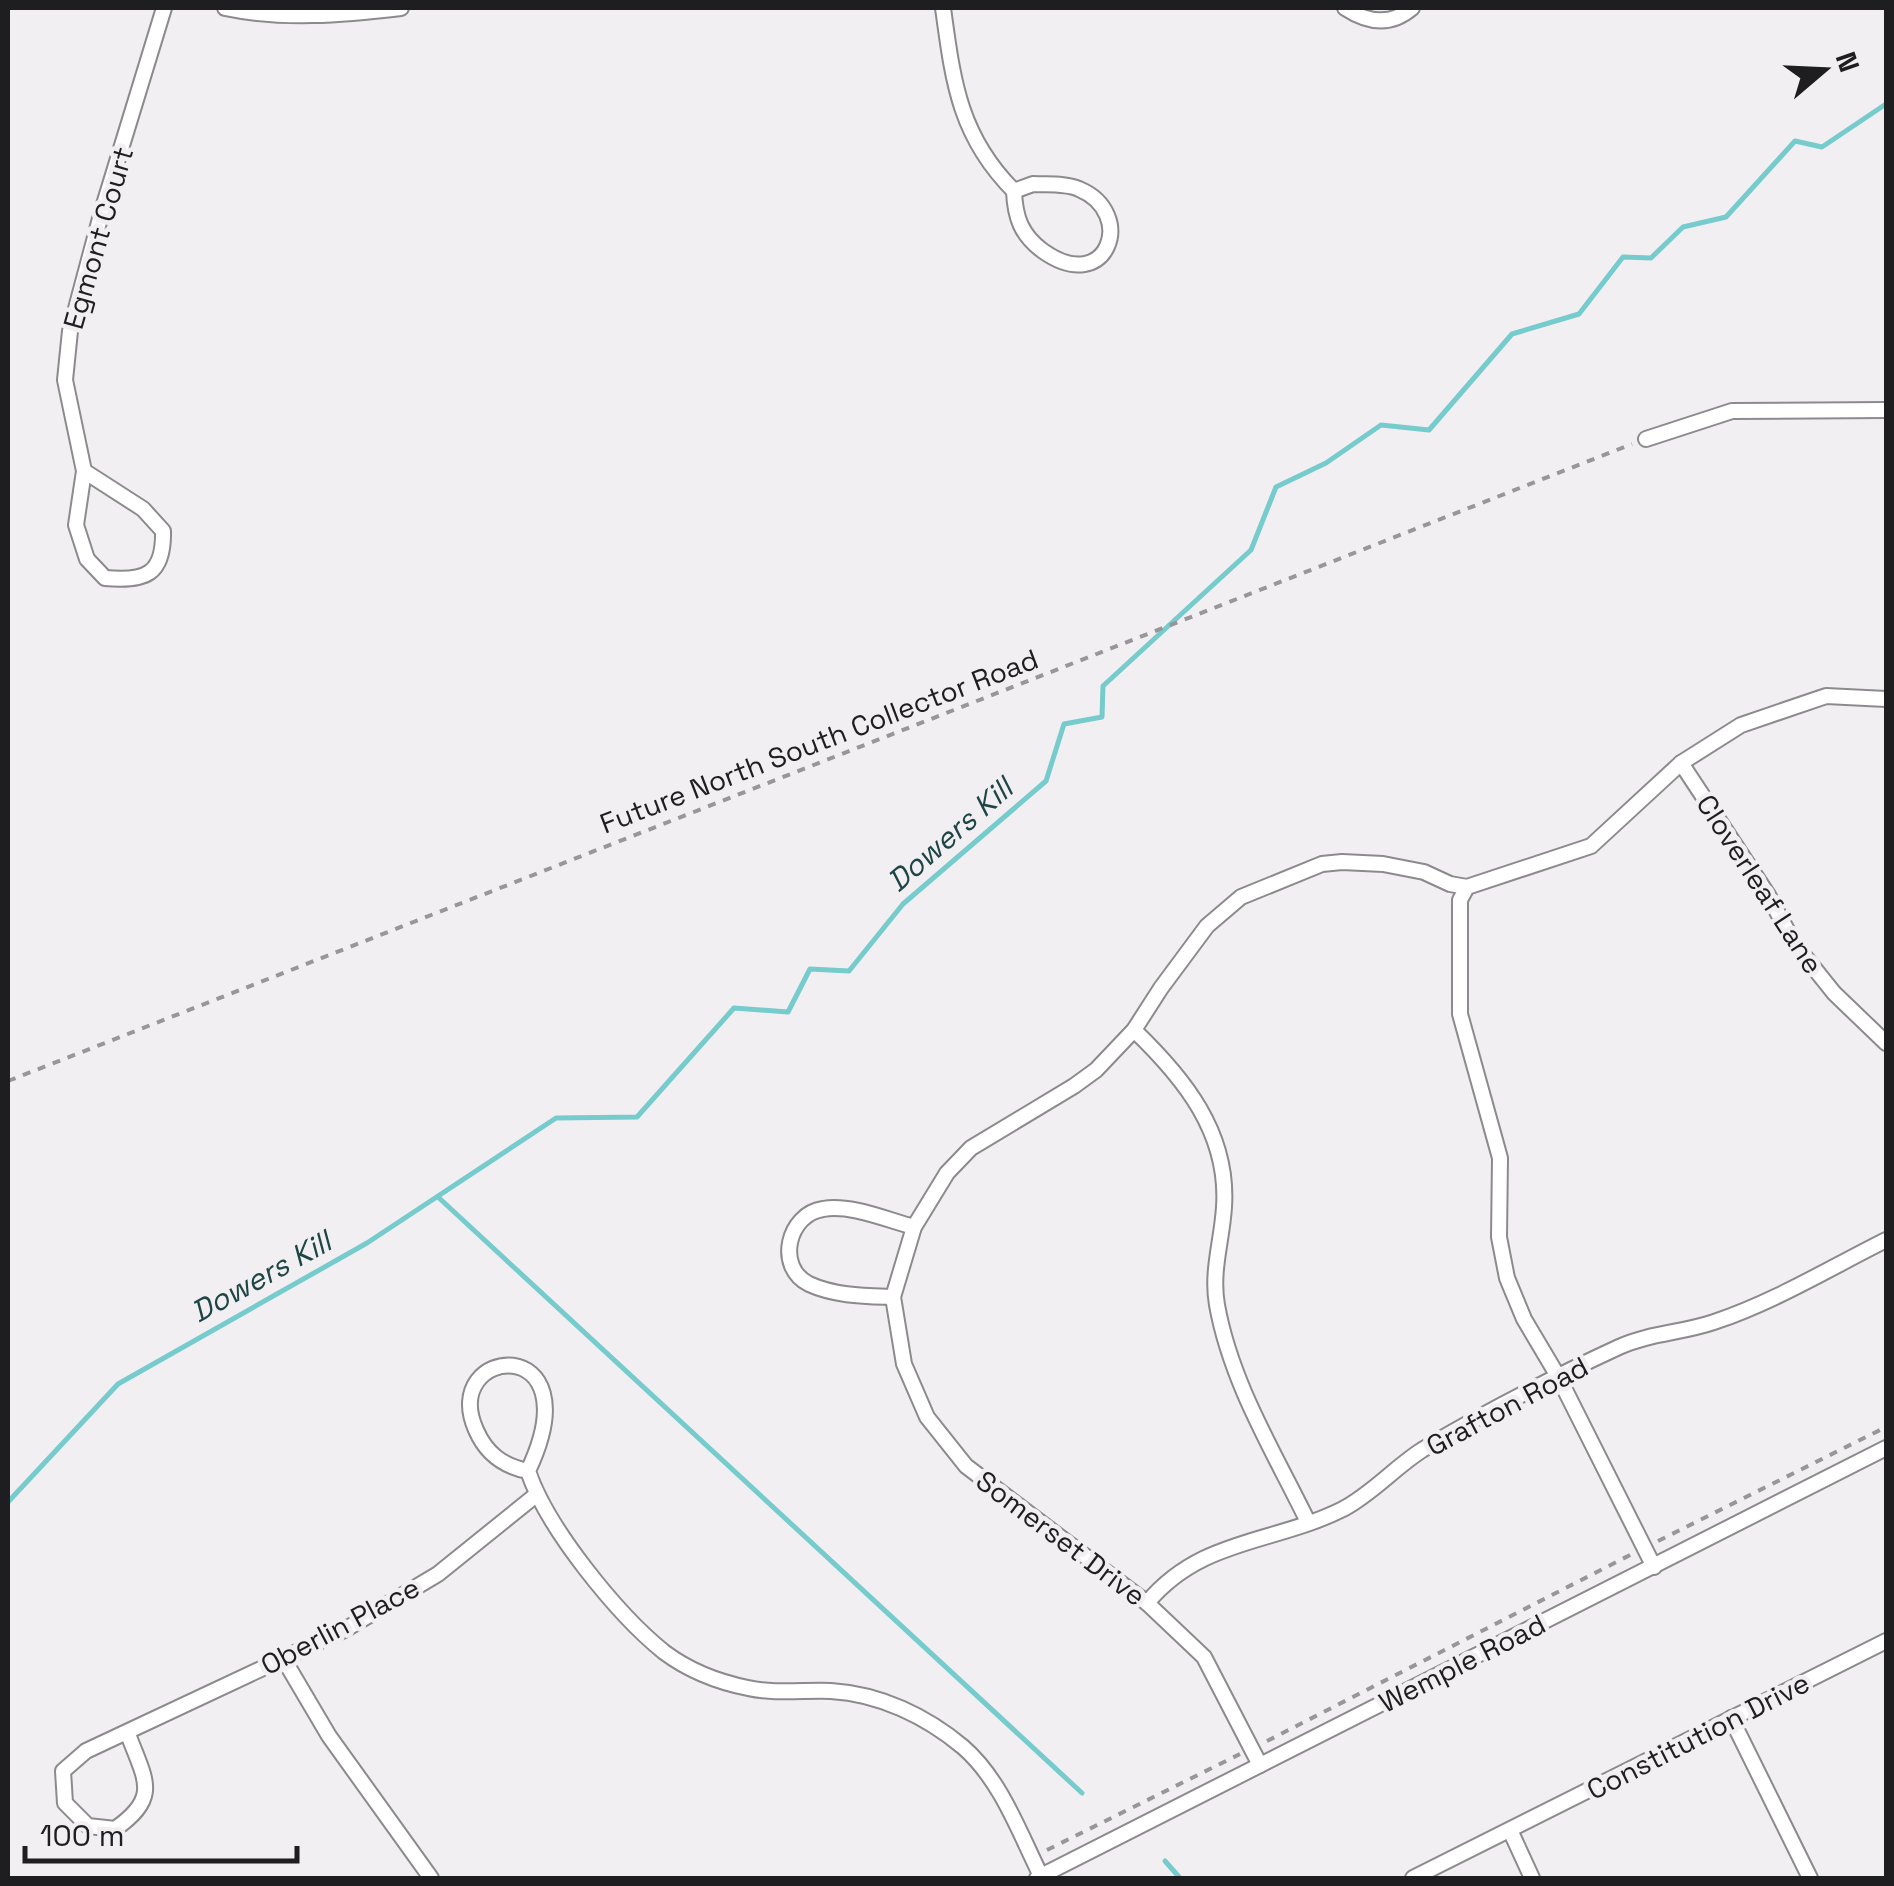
<svg xmlns="http://www.w3.org/2000/svg" width="1894" height="1886" font-family="'Space Grotesk',sans-serif">
	<rect width="100%" height="100%" fill="#f2eff3"/>
	<g fill="none" stroke-linecap="round" stroke-linejoin="round">
		<g stroke="#76cbcc" stroke-width="5">
			<path d="M438 1197 1082 1793"/>
			<path d="M8 1502 118 1384 367 1243 556 1118 637 1117 734 1008 788 1012 810 969 849 971 903 904 1046 781 1064 724 1102 717 1103 686 1251 550 1276 487 1326 463 1381 425 1429 430 1512 334 1579 314 1623 257 1651 258 1683 227 1726 217 1795 141 1822 147 1886 104"/>
			<path d="M1165 1861 1180 1878"/>
		</g>
		<g stroke="#8d8a8e" stroke-width="18">
			<g id="street">
				<path d="M225 8C282 20 343 15 401 8"/>
				<path d="M943 8C953 81 959 136 1014 191"/>
				<path d="M1345 8C1368 23 1391 26 1412 8"/>
				<path d="M1033 184C1047 185 1066 183 1079 189 1137 213 1108 297 1043 251 1021 235 1015 217 1014 191Z"/>
				<path d="M1646 439 1732 411 1886 410"/>
				<path d="M84 471 143 509 163 531C164 574 146 582 105 578L87 559 76 525 84 471 65 380 70 331 102 211 164 8"/>
				<path d="M1681 763 1768 895 1794 943 1834 993 1886 1043"/>
				<path d="M1467 887 1591 846 1681 763 1741 725 1826 696 1886 699"/>
				<path d="M1134 1030C1184 1078 1229 1133 1224 1207 1222 1241 1211 1271 1217 1305 1231 1383 1274 1452 1308 1522"/>
				<path d="M893 1297C865 1296 835 1296 809 1284 775 1267 788 1214 823 1209 851 1204 887 1220 914 1227"/>
				<path d="M528 1471C595 1330 438 1345 476 1430 486 1453 502 1466 528 1471 547 1528 617 1614 664 1652 688 1670 718 1682 748 1688 774 1694 804 1690 831 1691 880 1694 926 1716 963 1747 1001 1780 1019 1832 1041 1876"/>
				<path d="M1147 1603C1201 1538 1273 1544 1343 1509 1373 1493 1394 1468 1422 1450 1485 1412 1552 1378 1619 1347 1650 1333 1682 1333 1714 1322 1774 1302 1830 1268 1886 1240"/>
				<path d="M283 1658 329 1736 431 1878"/>
				<path d="M1731 1718 1810 1878"/>
				<path d="M128 1734C145 1780 161 1797 115 1829L88 1826 65 1803 63 1771 86 1751 346 1629 438 1574 536 1495"/>
				<path d="M1260 1765 1204 1657 1147 1603 966 1466 927 1417 904 1364 893 1297 914 1227 947 1173 971 1148 1074 1086 1096 1070 1134 1030 1161 988 1207 926 1241 897 1322 864 1342 862 1383 864 1424 872 1450 884 1467 887 1460 900V1014L1500 1158 1499 1237 1507 1278 1524 1319 1559 1378 1654 1567"/>
				<path d="M1510 1830 1532 1878"/>
				<path d="M1037 1878 1886 1448"/>
				<path d="M1413 1878 1886 1641"/>
			</g>
		</g>
		<g stroke="#989699" stroke-width="4" stroke-dasharray="8 8" stroke-linecap="butt">
			<path d="M8 1081 1632 444"/>
			<path d="M1658 1541 1886 1427"/>
			<path d="M1267 1741 1632 1554"/>
			<path d="M1047 1850 1240 1754"/>
		</g>
		<use href="#street" stroke="#fff" stroke-width="14"/>
	</g>
	<g text-anchor="middle" stroke-width="9" stroke-linejoin="round" paint-order="stroke">
		<g font-size="28" fill="#1e1d1f" stroke="#f2eff3">
			<text transform="translate(98 238) rotate(-74)" y="10">Egmont Court</text>
			<text transform="translate(819 741) rotate(-21)" y="10">Future North South Collector Road</text>
			<text transform="translate(1760 884) rotate(57)" y="10">Cloverleaf Lane</text>
			<text transform="translate(1507 1406) rotate(-28)" y="10">Grafton Road</text>
			<text transform="translate(1061 1538) rotate(37)" y="10">Somerset Drive</text>
			<text transform="translate(340 1626) rotate(-28)" y="10">Oberlin Place</text>
			<text transform="translate(1462 1663) rotate(-27)" y="10">Wemple Road</text>
			<text transform="translate(1698 1736) rotate(-27)" y="10">Constitution Drive</text>
		</g>
		<g font-size="30" font-style="italic" fill="#1d4545" stroke="#f2eff3">
			<text transform="translate(950 835) rotate(-41)" y="10">Dowers Kill</text>
			<text transform="translate(261 1277) rotate(-29)" y="10">Dowers Kill</text>
		</g>
	</g>
	<rect width="1894" height="1886" fill="none" stroke="#1e1d1f" stroke-width="20"/>
	<g transform="translate(1824 70) rotate(71)" stroke="#f2eff3" stroke-width="8" paint-order="stroke">
	<path d="M0-8L18 38L0 25L-18 38Z" fill="#1e1d1f"/>
	<text y="-15" font-size="28" font-weight="bold" text-anchor="middle" fill="#1e1d1f">N</text>
	</g>
	<path d="M25 1846v15h272v-15" fill="none" stroke="#1e1d1f" stroke-width="5"/>
	<text x="40" y="1846" font-size="30" fill="#1e1d1f" stroke="#f2eff3" stroke-width="8" paint-order="stroke">100 m</text>
</svg>
